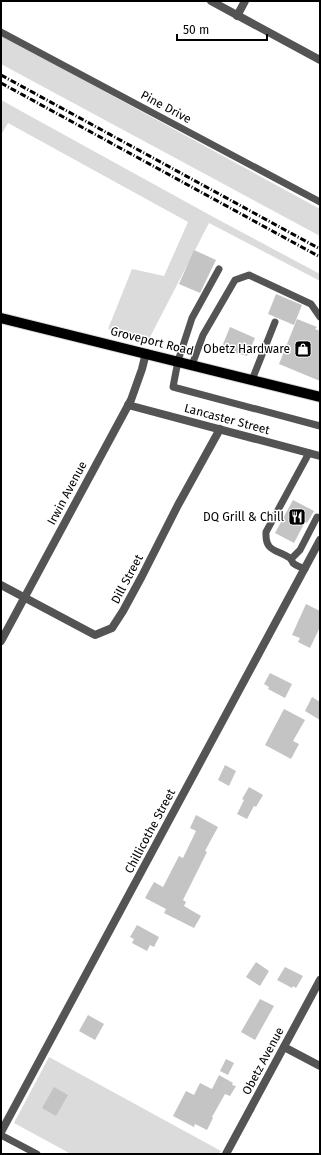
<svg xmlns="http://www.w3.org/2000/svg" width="321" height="1155" font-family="'Fira Sans',sans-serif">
	<rect width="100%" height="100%" fill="#fff"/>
	<g fill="#dbdbdb">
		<path d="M1 35 320 209V236L1 64Z"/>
		<path d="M1 100 217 219 320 274V281L209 223 149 339 108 329 132 269 164 276 188 222 8 123 1 135Z"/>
		<path d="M49 1057 221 1151 219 1154H71L14 1123Z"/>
	</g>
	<g fill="#c4c4c4">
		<path d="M194 250 216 260 200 293 179 284Z"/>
		<path d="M276 294 302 305 294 325 268 314Z"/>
		<path d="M297 319 317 327 315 329 320 331V381L279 364Z"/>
		<path d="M230 327 255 338 247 356 221 349Z"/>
		<path d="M293 500 314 511 307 523 305 522 294 543 275 533Z"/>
		<path d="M306 604 320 611V627L310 648 298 642 300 638 292 635Z"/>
		<path d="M270 673 292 684 285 698 268 689 269 687 264 684Z"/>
		<path d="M312 697 320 702V720L305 711Z"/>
		<path d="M284 709 305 720 293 741 299 744 291 759 265 745Z"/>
		<path d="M225 765 236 771 229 786 218 780Z"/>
		<path d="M249 787 263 795 256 807 254 806 247 819 237 814 244 800 242 799Z"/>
		<path d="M196 815 218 827 205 851 207 852 183 900 186 902 184 906 201 916 194 928 164 913 166 909 145 898 154 882 163 887 179 856 183 858 196 831 190 828Z"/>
		<path d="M137 925 159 937 154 947 150 945 147 951 132 943 134 939 130 937Z"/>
		<path d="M256 962 269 971 260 986 246 977Z"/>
		<path d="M285 967 303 976 296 988 293 986 292 988 277 980Z"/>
		<path d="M260 999 274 1006 255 1040 241 1032Z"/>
		<path d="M88 1015 104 1024 95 1040 79 1031Z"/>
		<path d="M226 1059 234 1063 228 1075 220 1071Z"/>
		<path d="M219 1075 233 1083 232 1085 236 1086 230 1096 225 1094 212 1117 213 1118 207 1130 195 1124 194 1127 173 1116 186 1091 194 1095 200 1083 212 1089Z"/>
		<path d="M54 1087 68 1095 56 1116 42 1108Z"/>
	</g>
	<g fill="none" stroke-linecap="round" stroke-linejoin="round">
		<g stroke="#dbdbdb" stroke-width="12">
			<path id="primary" d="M1 318 320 397"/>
		</g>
		<g stroke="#545454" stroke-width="7">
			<path d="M1 32 320 202"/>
			<path d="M219 269 192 318 178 361 173 387 320 426"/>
			<path d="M192 365 203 335 235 280 249 275 311 304 320 317"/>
			<path d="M252 380 275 322"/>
			<path d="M291 559 300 550 317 517 320 518"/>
			<path d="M305 569C301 567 296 566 293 563 292 561 291 559 290 558 276 549 265 552 266 532L309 453"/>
			<path d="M1 1135 37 1154"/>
		</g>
		<g stroke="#545454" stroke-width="8">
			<path d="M211 1 320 60"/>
			<path d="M237 16 245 1"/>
			<path d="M128 405 320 456"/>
			<path d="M1 585 95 635 112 628 123 611 142 576 178 505 220 429"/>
			<path d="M1 641 131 400 142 369 146 353"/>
			<path d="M284 1047 320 1066"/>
			<path d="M1 1132 320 540"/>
			<path d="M226 1154 320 980"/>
		</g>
		<use href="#primary" stroke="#000" stroke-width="10"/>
		<g stroke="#000" stroke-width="3" stroke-dasharray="6 2 1 2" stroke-linecap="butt">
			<path d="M1 75 320 249"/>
			<path d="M1 83 320 257"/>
		</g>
	</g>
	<defs>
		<g id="shop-square" transform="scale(0.9)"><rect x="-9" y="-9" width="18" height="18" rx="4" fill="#000" stroke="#fff"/><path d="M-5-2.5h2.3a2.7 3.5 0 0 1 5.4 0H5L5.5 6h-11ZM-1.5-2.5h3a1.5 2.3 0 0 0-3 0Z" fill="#fff"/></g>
		<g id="restaurant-square" transform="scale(0.9)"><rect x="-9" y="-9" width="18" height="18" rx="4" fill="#000" stroke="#fff"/><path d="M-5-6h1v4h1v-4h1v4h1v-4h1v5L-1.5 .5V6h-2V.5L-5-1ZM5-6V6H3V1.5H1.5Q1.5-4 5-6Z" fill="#fff"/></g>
	</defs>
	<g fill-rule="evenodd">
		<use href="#shop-square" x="303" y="349"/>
		<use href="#restaurant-square" x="297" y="517"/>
	</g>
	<g text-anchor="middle" stroke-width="3" stroke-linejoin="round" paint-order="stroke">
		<g font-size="12" fill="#000" stroke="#fff">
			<text transform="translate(166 107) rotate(28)" y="4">Pine Drive</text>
			<text transform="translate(152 341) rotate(14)" y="4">Groveport Road</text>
			<text transform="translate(227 419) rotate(15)" y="4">Lancaster Street</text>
			<text transform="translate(67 493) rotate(-62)" y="4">Irwin Avenue</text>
			<text transform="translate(127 579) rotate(-62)" y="4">Dill Street</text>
			<text transform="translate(150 831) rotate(-62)" y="4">Chillicothe Street</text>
			<text transform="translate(263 1061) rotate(-62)" y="4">Obetz Avenue</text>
		</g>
		<g font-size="12" fill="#000" stroke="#fff" text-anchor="end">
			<text x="290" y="353">Obetz Hardware</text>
			<text x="284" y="521">DQ Grill &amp; Chill</text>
		</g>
	</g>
	<rect width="321" height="1155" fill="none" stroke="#000000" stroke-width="4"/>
	<path d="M177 34v6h90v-6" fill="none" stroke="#000000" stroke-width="2"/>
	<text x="183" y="34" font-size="12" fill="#000000" stroke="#ffffff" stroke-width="3" paint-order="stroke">50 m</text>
</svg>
